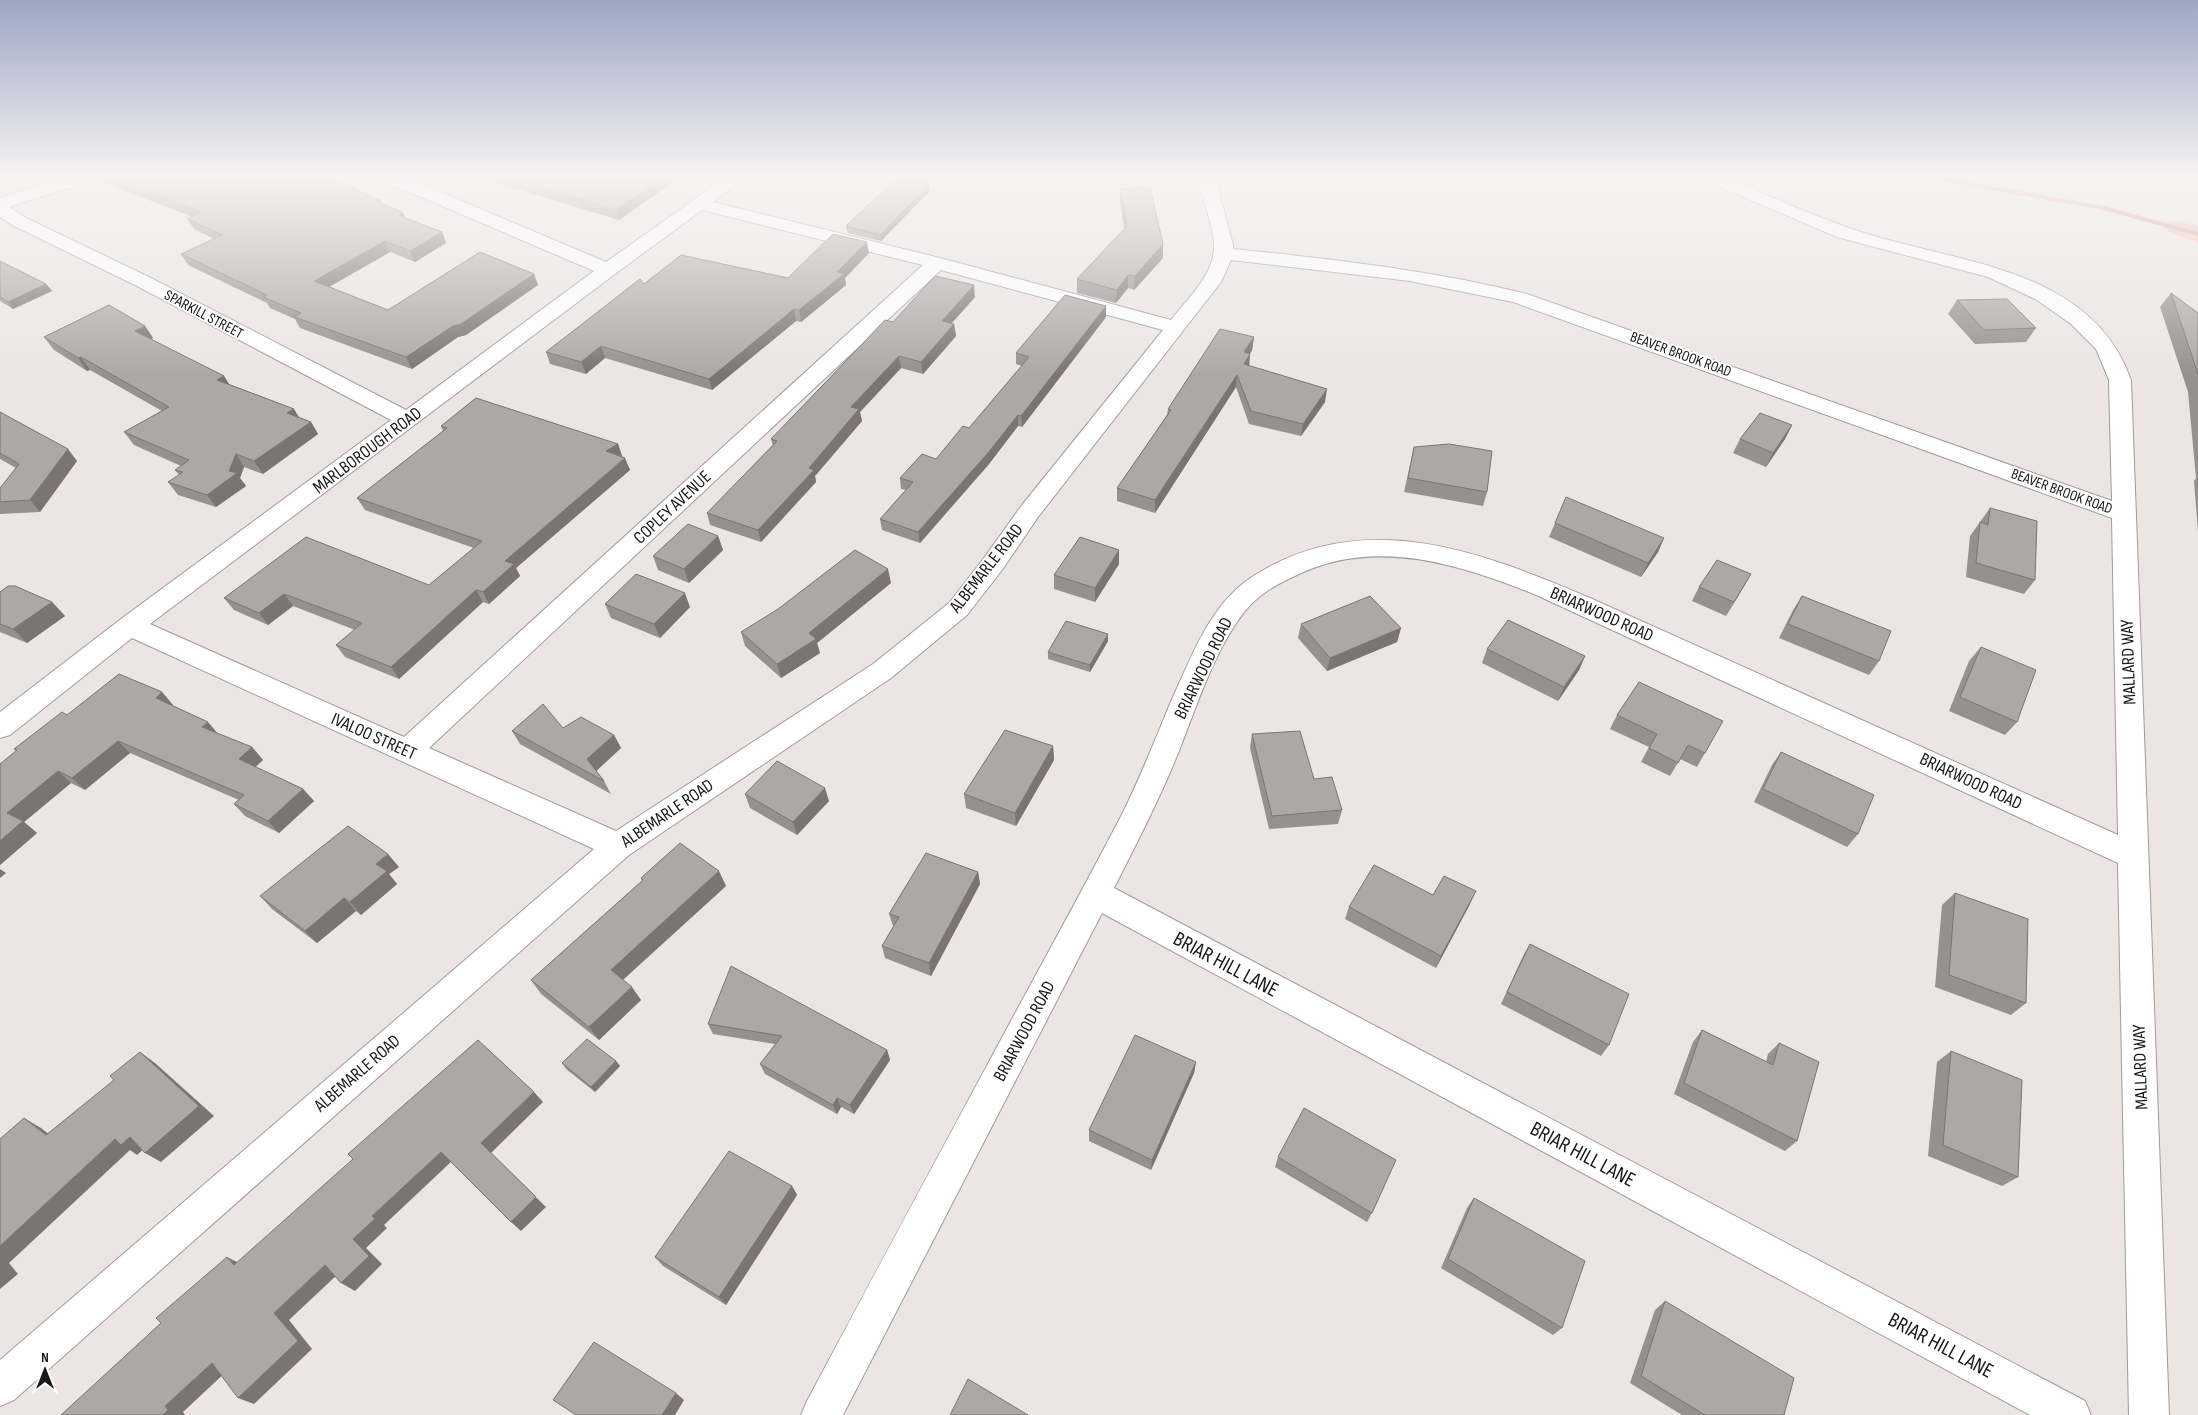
<svg xmlns="http://www.w3.org/2000/svg" width="2198" height="1415" font-family="'Sofia Sans Condensed',sans-serif">
	<rect width="100%" height="100%" fill="#ece5e4"/>
	<path fill="#f5bab5" d="M2163 221H2177L2198 226V243L2168 231 2162 225Z"/>
	<g fill="none" stroke-linecap="round" stroke-linejoin="round">
		<path fill="#ce928d" fill-rule="evenodd" d="M1925 177H1940L2104 206 2198 232V236L2103 210 1929 179Z"/>
		<g stroke="#a19b9a" stroke-width="2">
			<path id="street" d="M67 177H94L91 181 9 207 24 217 149 277 406 410 594 271 419 196 378 181 375 177H400L431 188 606 262 726 177H746L713 202 944 259 1171 320C1187 299 1216 273 1214 244 1213 227 1202 195 1197 177H1215L1233 245V249C1332 259 1430 270 1527 294L2112 501 2109 380 2096 349 2071 324 2037 300 1988 277 1837 237 1706 181 1703 177C1710 177 1719 176 1726 177 1739 179 1753 189 1764 194 1792 206 1820 218 1849 228 1947 263 2090 263 2131 380L2169 1415H2129L2118 863 1534 594C1458 564 1375 537 1297 575 1277 584 1259 594 1245 611 1215 648 1196 708 1179 751 1160 798 1137 843 1114 888L2085 1401 2091 1415H2030L1102 913 843 1415H801L807 1401C872 1278 938 1156 1004 1034 1042 963 1081 893 1118 822 1139 782 1155 739 1173 697 1193 653 1212 601 1255 575 1365 506 1482 552 1590 598L2118 835 2112 518 1513 302 1410 281 1231 260 1221 282 1038 517 1002 570 967 615 891 678 629 855 14 1400 0 1406V1360L594 849 132 638 10 735 0 738V712L121 619 391 420 135 285 12 225 0 217V198ZM702 210 923 265 404 737 150 624 615 274ZM941 270 1163 330 1022 505 984 558 949 603 873 664 616 831 429 748Z"/>
		</g>
		<use href="#street" fill="#fff" fill-rule="evenodd"/>
	</g>
	<g fill="#969090">
		<path d="M101 177H327L380 200 382 203 405 218 442 232 446 243 415 262 390 252 329 287 388 310 538 285 466 335 458 337 412 369 300 328 295 319 270 308 267 303 188 265 181 254 214 239 194 229 187 219 192 217 105 183Z"/>
		<path d="M477 177H680L619 220Z"/>
		<path d="M1120 189 1163 258 1134 290 1128 288 1116 303 1077 293V279L1124 229 1120 202Z"/>
		<path d="M930 191 881 241 848 233 846 226Z"/>
		<path d="M869 253 845 278 846 285 801 322 796 321 712 390 605 358 586 374 550 364 546 352 644 284 788 278Z"/>
		<path d="M0 261 46 284 52 291 13 309 0 301Z"/>
		<path d="M2171 293 2198 313V532L2194 481 2196 478 2188 392 2160 307Z"/>
		<path d="M975 297 951 324H954L956 336 923 374 901 368 860 412 862 421 815 476 816 482 761 542 710 525 707 513 773 446 771 439Z"/>
		<path d="M1957 300 2036 328 2026 342 1975 344 1948 314Z"/>
		<path d="M1106 317 1022 427 1018 426 989 464 920 543 882 530 880 519 906 490 901 489 900 478 936 459 969 428 1022 366 1016 364V353Z"/>
		<path d="M145 326 153 338 151 339 224 376 229 384 294 409 299 417 311 422 318 434 263 474 244 467 240 478 246 486 216 507 178 495 168 482 179 475 175 470 181 466 134 445 124 432 162 411 90 370 87 371 54 350 44 337Z"/>
		<path d="M1254 337 1252 350 1250 354 1249 366 1325 402 1301 436 1249 424 1236 387 1155 513 1117 501V488L1167 415 1168 409Z"/>
		<path d="M0 412 77 461 40 512 0 514V488L16 468 0 459Z"/>
		<path d="M1792 425 1785 439 1766 467 1733 453 1740 439Z"/>
		<path d="M441 426 618 444 622 456 630 470 516 568 520 576 489 604 483 602 399 679 345 657 336 645 355 630 293 606 268 625 234 610 224 598 429 585 474 548 365 510 357 498 443 431Z"/>
		<path d="M1414 447 1487 492 1483 506 1404 492Z"/>
		<path d="M1990 508 2035 580 2024 594 1966 577 1970 536Z"/>
		<path d="M1555 523 1664 538 1658 552 1641 577 1549 537Z"/>
		<path d="M718 536 723 550 689 583 658 570 653 556Z"/>
		<path d="M1119 550V564L1095 602 1054 589V575Z"/>
		<path d="M1751 574 1726 616 1692 601 1699 587Z"/>
		<path d="M891 583 817 643 820 653 781 678 745 646 741 632Z"/>
		<path d="M0 592 52 602 65 616 27 643 0 632Z"/>
		<path d="M1802 596 1879 661 1869 675 1779 638 1793 610Z"/>
		<path d="M605 604 690 607 660 638 611 618Z"/>
		<path d="M1301 624 1401 628 1397 642 1327 671 1298 638Z"/>
		<path d="M1108 641 1090 672 1048 659V652Z"/>
		<path d="M1981 647 2017 722 2005 735 1949 711 1969 661Z"/>
		<path d="M1487 649 1585 656 1579 670 1558 701 1482 663Z"/>
		<path d="M1639 682 1705 753 1697 767 1680 759 1670 776 1641 762 1649 747 1610 729 1617 715Z"/>
		<path d="M162 692 173 705V706L218 734 252 747 263 760 255 767 303 789 314 801 279 833 245 816 234 804 239 800 130 753 85 790 71 783 24 822 37 833 0 865 16 751 14 749 67 715Z"/>
		<path d="M563 728 614 735 621 748 596 771 604 781 611 794 520 744 512 731Z"/>
		<path d="M1252 734 1314 779 1342 810 1338 824 1269 829 1250 748Z"/>
		<path d="M1053 746 1054 760 1016 826 966 808 964 794Z"/>
		<path d="M1781 752 1858 834 1847 847 1754 802 1772 765Z"/>
		<path d="M745 794 829 801 797 835 750 808Z"/>
		<path d="M399 867 389 874 397 884 361 915 356 911 317 943 272 909 260 896Z"/>
		<path d="M978 872 980 884 931 976 885 958 882 946 893 927V926L889 914Z"/>
		<path d="M641 878 726 886 623 980 641 1000 599 1040 541 994 531 980 642 881Z"/>
		<path d="M1955 893 2026 1003 2011 1015 1935 987 1942 905Z"/>
		<path d="M1470 904 1436 968 1345 919 1349 907Z"/>
		<path d="M1530 944 1609 1045 1601 1056 1501 1004 1523 956Z"/>
		<path d="M708 1024 887 1050 890 1060 854 1114 841 1107 837 1114 765 1074 760 1064 775 1044 713 1034Z"/>
		<path d="M1702 1030 1766 1062 1768 1054 1779 1043 1797 1141 1785 1151 1674 1094 1693 1042Z"/>
		<path d="M1951 1051 2018 1177 2002 1186 1928 1156 1937 1062Z"/>
		<path d="M616 1061 620 1066 595 1092 566 1069 562 1063Z"/>
		<path d="M1196 1062 1194 1073 1151 1170 1089 1141V1130Z"/>
		<path d="M1278 1157 1372 1213 1367 1222 1275 1167Z"/>
		<path d="M792 1186 797 1195 726 1305 663 1266 655 1257Z"/>
		<path d="M1474 1198 1562 1328 1553 1335 1441 1268 1467 1208Z"/>
		<path d="M1665 1301 1784 1415H1682L1630 1383 1655 1310Z"/>
	</g>
	<g fill="#7a7575">
		<path d="M663 177H680L619 220 616 210Z"/>
		<path d="M929 184 930 191 881 241 880 235Z"/>
		<path d="M403 213 408 224 398 215Z"/>
		<path d="M442 232 446 243 415 262 410 251Z"/>
		<path d="M385 241 390 252 320 292 314 281Z"/>
		<path d="M867 242 869 253 845 278 846 285 801 322 799 310Z"/>
		<path d="M1163 244V258L1134 290 1135 276Z"/>
		<path d="M534 274 538 285 466 335 458 337 412 369 406 357 453 326Z"/>
		<path d="M1128 275V288L1116 303 1117 290Z"/>
		<path d="M46 284 52 291 13 309 8 302Z"/>
		<path d="M974 285 975 297 943 333 942 321Z"/>
		<path d="M1106 306V317L1022 427 1021 416Z"/>
		<path d="M794 309 796 321 712 390 709 379Z"/>
		<path d="M954 324 956 336 923 374 921 362Z"/>
		<path d="M145 326 153 338 143 343 135 331Z"/>
		<path d="M1254 337 1252 350 1243 365 1244 352Z"/>
		<path d="M601 346 605 358 586 374 581 362Z"/>
		<path d="M1250 354 1249 367 1244 364Z"/>
		<path d="M899 356 901 368 860 412 862 421 815 476 816 482 761 542 758 530 809 468 851 407Z"/>
		<path d="M81 357 90 370 87 371 78 358Z"/>
		<path d="M1237 375 1236 387 1155 513V500Z"/>
		<path d="M224 376 232 389 217 380Z"/>
		<path d="M1327 389 1325 402 1301 436 1303 424Z"/>
		<path d="M294 409 301 422 287 413Z"/>
		<path d="M1018 415V426L989 464 920 543 918 532Z"/>
		<path d="M311 422 318 434 263 474 254 461Z"/>
		<path d="M1792 425 1785 439 1766 467 1773 453Z"/>
		<path d="M618 444 622 456 606 451Z"/>
		<path d="M68 449 77 461 40 512 30 500Z"/>
		<path d="M236 454 244 467 240 478 246 486 216 507 207 495 229 471Z"/>
		<path d="M625 458 630 470 516 568 520 576 489 604 483 592 505 561Z"/>
		<path d="M718 536 723 550 689 583 684 569Z"/>
		<path d="M1664 538 1658 552 1641 577 1648 563Z"/>
		<path d="M1119 550V564L1095 602V588Z"/>
		<path d="M888 569 891 583 817 643 820 653 781 678 777 664 809 633Z"/>
		<path d="M1751 574 1743 588 1726 616 1734 602Z"/>
		<path d="M476 590 483 602 399 679 391 667Z"/>
		<path d="M685 593 690 607 660 638 654 624Z"/>
		<path d="M284 594 293 606 268 625 259 613Z"/>
		<path d="M52 602 65 616 27 643 13 629Z"/>
		<path d="M1401 628 1397 642 1327 671 1330 658Z"/>
		<path d="M1108 634V641L1090 672V665Z"/>
		<path d="M1585 656 1579 670 1558 701 1564 687Z"/>
		<path d="M162 692 173 705 167 710 156 698Z"/>
		<path d="M208 722 219 735 202 727Z"/>
		<path d="M614 735 621 748 594 773 587 759Z"/>
		<path d="M118 741 130 753 85 790 72 778Z"/>
		<path d="M1053 746 1054 760 1016 826 1015 813Z"/>
		<path d="M252 747 263 760 250 772 239 759Z"/>
		<path d="M58 771 71 783 24 822 37 833 0 865V841L7 813Z"/>
		<path d="M825 788 829 801 797 835 793 822Z"/>
		<path d="M303 789 314 801 279 833 268 821Z"/>
		<path d="M388 854 399 867 389 874 397 884 361 915 350 902 376 864Z"/>
		<path d="M0 869 6 873 0 878Z"/>
		<path d="M719 871 726 886 619 983 611 970Z"/>
		<path d="M978 872 980 884 931 976 929 963Z"/>
		<path d="M1476 891 1470 904 1436 968 1441 956Z"/>
		<path d="M344 898 356 911 317 943 305 931Z"/>
		<path d="M632 987 641 1000 599 1040 589 1027Z"/>
		<path d="M887 1050 890 1060 854 1114 850 1105Z"/>
		<path d="M140 1052 155 1063 214 1116 161 1162 145 1153Z"/>
		<path d="M616 1061 620 1066 595 1092 591 1087Z"/>
		<path d="M1196 1062 1194 1073 1151 1170 1152 1160Z"/>
		<path d="M534 1092 543 1102 491 1153 546 1207 521 1231 511 1222 481 1143Z"/>
		<path d="M837 1098 841 1107 837 1114 833 1105Z"/>
		<path d="M24 1118 41 1128 63 1145 46 1135Z"/>
		<path d="M130 1137 146 1147 137 1155 130 1150 9 1263 18 1274 0 1289V1246L115 1139Z"/>
		<path d="M441 1152 452 1161 384 1225 387 1228 366 1248 382 1264 355 1291 341 1283 353 1239 372 1216Z"/>
		<path d="M792 1186 797 1195 726 1305 719 1297Z"/>
		<path d="M227 1257 243 1265H234Z"/>
		<path d="M325 1265 338 1274 289 1320 312 1349 254 1404 238 1398 274 1313Z"/>
		<path d="M212 1363 228 1370 183 1412 185 1415H163L165 1406Z"/>
		<path d="M676 1393 684 1400 675 1415H662Z"/>
	</g>
	<g fill="#aea7a7" stroke="#7a7575">
		<path d="M109 177H327L380 200 377 201 403 213 398 215 442 232 410 251 385 241 314 281 388 310 480 252 534 274 461 324 453 326 406 357 294 317 301 313 263 297 267 295 181 254 222 235 187 219 201 212Z"/>
		<path d="M505 177H663L616 210Z"/>
		<path d="M898 177H922L929 184 880 235 846 226Z"/>
		<path d="M1150 187 1163 244 1135 276 1128 275 1117 290 1077 279 1127 226 1120 189Z"/>
		<path d="M833 234 867 242 837 272 844 274 799 310 794 309 709 379 601 346 581 362 546 352 640 279 644 284 681 255 788 278Z"/>
		<path d="M0 261 46 284 8 302 0 297Z"/>
		<path d="M935 276 974 285 942 321 954 324 921 362 899 356 851 407 859 409 809 468 814 470 758 530 707 513 777 441 771 439 822 386 885 320 893 322Z"/>
		<path d="M2171 293 2198 313V374Z"/>
		<path d="M1065 295 1106 306 1021 416 1018 415 988 453 918 532 880 519 913 482 900 478 922 454 936 459 963 426 969 428 1029 357 1016 353Z"/>
		<path d="M2007 299 2036 328 1984 330 1957 300Z"/>
		<path d="M109 305 145 326 135 331 224 376 217 380 294 409 287 413 311 422 254 461 236 454 229 471 237 473 207 495 168 482 183 472 175 470 189 460 124 432 169 407 81 357 78 358 44 337Z"/>
		<path d="M1220 329 1254 337 1244 352 1250 354 1244 364 1327 389 1303 424 1251 411 1237 375 1155 500 1117 488 1171 410 1168 409Z"/>
		<path d="M476 398 618 444 606 451 625 458 505 561 514 564 483 592 476 590 391 667 336 645 362 623 284 594 259 613 224 598 306 537 429 585 482 541 357 498 447 428 441 426Z"/>
		<path d="M0 412 68 449 30 500 0 502V488L19 464 0 453Z"/>
		<path d="M1760 413 1792 425 1773 453 1740 439Z"/>
		<path d="M1449 444 1492 451 1487 492 1408 478 1414 447Z"/>
		<path d="M1566 497 1664 538 1648 563 1555 523Z"/>
		<path d="M1990 508 2037 521 2035 580 1976 563 1980 522 1988 525Z"/>
		<path d="M688 524 718 536 684 569 653 556Z"/>
		<path d="M1080 537 1119 550 1095 588 1054 575Z"/>
		<path d="M855 550 888 569 809 633 816 639 777 664 741 632 778 609Z"/>
		<path d="M1717 560 1751 574 1734 602 1699 587Z"/>
		<path d="M636 574 685 593 654 624 605 604Z"/>
		<path d="M8 586H15L52 602 13 629 0 624V592Z"/>
		<path d="M1370 596 1401 628 1330 658 1301 624Z"/>
		<path d="M1802 596 1891 631 1879 661 1788 624Z"/>
		<path d="M1508 620 1585 656 1564 687 1487 649Z"/>
		<path d="M1066 621 1108 634 1090 665 1048 652Z"/>
		<path d="M1981 647 2036 670 2017 722 1960 697Z"/>
		<path d="M119 674 162 692 156 698 208 722 202 727 252 747 239 759 303 789 268 821 234 804 244 795 118 741 72 778 58 771 7 813 23 821 0 841V764L17 750 14 749 62 712 67 715Z"/>
		<path d="M1639 682 1723 721 1705 753 1688 745 1678 763 1649 748 1657 734 1617 715Z"/>
		<path d="M543 704 563 728 581 717 614 735 587 759 604 781 512 731Z"/>
		<path d="M1005 730 1053 746 1015 813 964 794Z"/>
		<path d="M1300 731 1314 779 1332 777 1342 810 1272 816 1252 734Z"/>
		<path d="M1781 752 1874 795 1858 834 1763 789Z"/>
		<path d="M777 761 825 788 793 822 745 794Z"/>
		<path d="M348 826 388 854 376 864 387 871 350 902 344 898 305 931 260 896Z"/>
		<path d="M680 843 719 871 611 970 632 987 589 1027 531 980 643 880 641 878Z"/>
		<path d="M926 853 978 872 929 963 882 946 899 917 889 914Z"/>
		<path d="M1374 865 1433 895 1444 876 1476 891 1441 956 1349 907Z"/>
		<path d="M1955 893 2028 919 2026 1003 1949 975Z"/>
		<path d="M1530 944 1629 994 1609 1045 1507 992Z"/>
		<path d="M731 966 887 1050 850 1105 837 1098 833 1105 760 1064 782 1036 708 1024Z"/>
		<path d="M1702 1030 1773 1065 1779 1043 1819 1062 1797 1141 1684 1083Z"/>
		<path d="M1135 1035 1196 1062 1152 1160 1089 1130Z"/>
		<path d="M587 1039 616 1061 591 1087 562 1063Z"/>
		<path d="M478 1040 534 1092 481 1143 536 1197 511 1222 441 1152 372 1216 375 1219 353 1239 369 1256 341 1283 325 1265 274 1313 298 1341 238 1398 212 1363 165 1406 168 1410 163 1415H61L161 1323 156 1318 227 1257 234 1265 353 1159 348 1154Z"/>
		<path d="M1951 1051 2022 1080 2018 1177 1943 1145Z"/>
		<path d="M140 1052 199 1106 145 1153 130 1137 121 1145 115 1139 0 1246V1139L24 1118 46 1135 114 1080 110 1076Z"/>
		<path d="M1304 1108 1396 1160 1372 1213 1278 1157Z"/>
		<path d="M729 1151 792 1186 719 1297 655 1257Z"/>
		<path d="M1474 1198 1585 1261 1562 1328 1448 1259Z"/>
		<path d="M1665 1301 1794 1378 1784 1415H1705L1641 1376Z"/>
		<path d="M594 1342 676 1393 662 1415H576L553 1400Z"/>
		<path d="M968 1379 1028 1415H950Z"/>
	</g>
	<linearGradient id="sky" x2="0" y2="1"><stop stop-color="#9da6c4"/><stop offset="0.47" stop-color="#f6f3f3"/><stop offset="1" stop-color="#f6f3f3" stop-opacity="0"/></linearGradient>
	<rect width="2198" height="375" fill="url(#sky)"/>
	<g text-anchor="middle" stroke-width="4" stroke-linejoin="round" paint-order="stroke">
		<g font-size="15" fill="#191616" stroke="#fff">
			<text transform="translate(204 314) rotate(28)" y="5">SPARKILL STREET</text>
			<text transform="translate(1681 354) rotate(20)" y="5">BEAVER BROOK ROAD</text>
			<text transform="translate(2062 491) rotate(20)" y="5">BEAVER BROOK ROAD</text>
		</g>
		<g font-size="18" fill="#191616" stroke="#fff">
			<text transform="translate(367 450) rotate(-37)" y="6">MARLBOROUGH ROAD</text>
			<text transform="translate(672 507) rotate(-43)" y="6">COPLEY AVENUE</text>
			<text transform="translate(986 568) rotate(-52)" y="6">ALBEMARLE ROAD</text>
			<text transform="translate(1602 614) rotate(24)" y="6">BRIARWOOD ROAD</text>
			<text transform="translate(2128 662) rotate(-92)" y="6">MALLARD WAY</text>
			<text transform="translate(1203 668) rotate(-64)" y="6">BRIARWOOD ROAD</text>
			<text transform="translate(374 736) rotate(24)" y="6">IVALOO STREET</text>
			<text transform="translate(1971 781) rotate(25)" y="6">BRIARWOOD ROAD</text>
			<text transform="translate(667 813) rotate(-34)" y="6">ALBEMARLE ROAD</text>
			<text transform="translate(1024 1031) rotate(-62)" y="6">BRIARWOOD ROAD</text>
			<text transform="translate(2140 1067) rotate(-92)" y="6">MALLARD WAY</text>
			<text transform="translate(357 1073) rotate(-41)" y="6">ALBEMARLE ROAD</text>
		</g>
		<g font-size="21" fill="#191616" stroke="#fff">
			<text transform="translate(1226 964) rotate(28)" y="7">BRIAR HILL LANE</text>
			<text transform="translate(1583 1154) rotate(28)" y="7">BRIAR HILL LANE</text>
			<text transform="translate(1941 1345) rotate(28)" y="7">BRIAR HILL LANE</text>
		</g>
	</g>
	<g transform="translate(45 1370)" stroke="#ffffff" stroke-width="4" paint-order="stroke">
	<path d="M0-4L9 19L0 12L-9 19Z" fill="#191616"/>
	<text y="-8" font-size="14" font-weight="bold" text-anchor="middle" fill="#191616">N</text>
	</g>
</svg>
